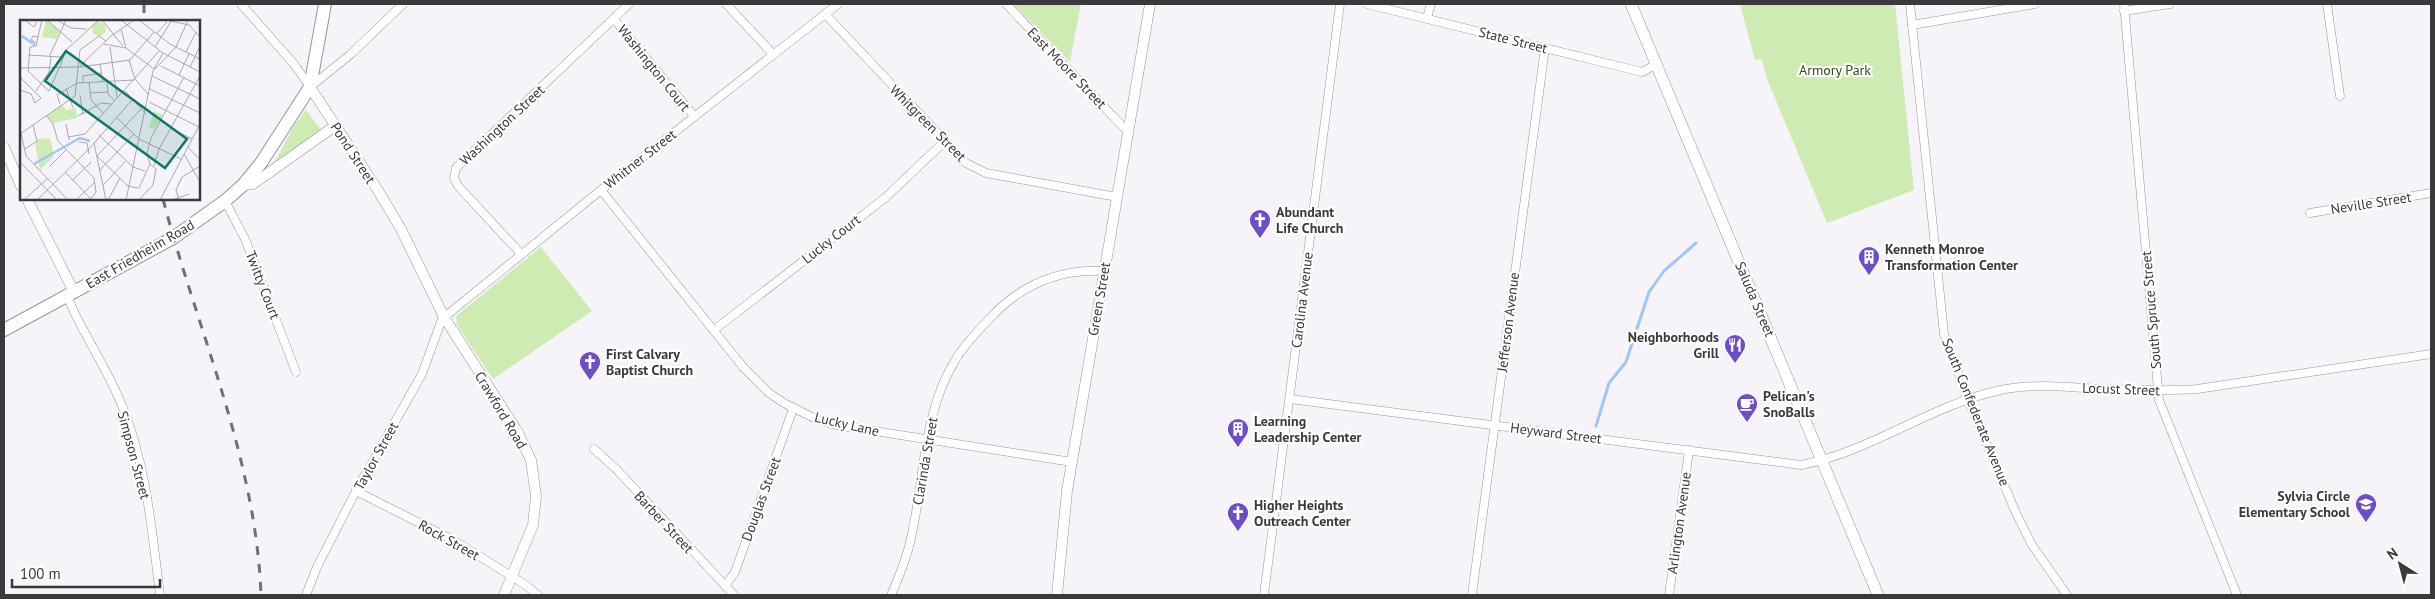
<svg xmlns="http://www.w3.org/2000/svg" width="2435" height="599" font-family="'PT Sans',sans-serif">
	<rect width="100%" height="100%" fill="#f6f3f9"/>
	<g fill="#ceebb4">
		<path d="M1013 4H1081L1070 62Z"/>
		<path d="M1740 4H1895L1914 190 1827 223 1767 79 1762 59 1755 60Z"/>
		<path d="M306 110 321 130 274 163 294 126Z"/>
		<path d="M541 247 592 311 493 379 457 325 456 316Z"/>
	</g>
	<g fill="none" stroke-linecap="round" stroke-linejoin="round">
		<path stroke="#a0c6f9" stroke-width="3" d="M1596 426 1609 383 1626 362 1649 292 1664 271 1696 243"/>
		<g stroke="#97959a" stroke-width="9">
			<g id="minor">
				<path d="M241 4 294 64 310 87 351 54 403 4"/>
				<path d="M726 4 773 54"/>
				<path d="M1006 4 1128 132"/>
				<path d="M1367 4 1642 72 1657 64"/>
				<path d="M1910 4 1944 334 1968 400 2016 513 2032 545 2067 595"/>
				<path d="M2124 4 2159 400 2237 595"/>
				<path d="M2327 4 2340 96"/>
				<path d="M2124 11 2170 4"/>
				<path d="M825 14 966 163 986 173 1117 197"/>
				<path d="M1427 18 1431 4"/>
				<path d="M614 19 694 116"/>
				<path d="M1912 25 2035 4"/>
				<path d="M601 190 743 367 769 393 784 403 818 420 836 425 1072 462"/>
				<path d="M225 201 245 239 296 372"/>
				<path d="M2310 213 2431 193"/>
				<path d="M521 254 458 186 454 178 456 168 629 4"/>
				<path d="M67 296C83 335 108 369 123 408 147 467 152 533 160 595"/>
				<path d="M714 330 885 198 944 142"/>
				<path d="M1290 399 1801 465C1870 452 1928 407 1996 391 2025 384 2054 386 2083 388 2121 389 2159 392 2197 389L2431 354"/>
				<path d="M594 449 616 469 734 595"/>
				<path d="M356 491 455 541 524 584 538 595"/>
				<path d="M725 586 735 572 793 409"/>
				<path d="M306 595 317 567 356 491 422 374 442 319 601 190 838 4"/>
				<path d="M891 595C899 577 907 558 911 538 925 478 922 413 956 359 966 342 981 328 995 313 1025 283 1061 269 1104 271"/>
				<path d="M1264 595 1340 4"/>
				<path d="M1472 595 1545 48"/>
				<path d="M1669 595 1689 450"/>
			</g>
		</g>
		<g stroke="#97959a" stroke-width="11">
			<g id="tertiary">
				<path d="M310 87 377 189 401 229 444 317 517 431 531 460 536 496 533 525 504 595"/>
				<path d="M4 147 21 186"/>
				<path d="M243 185 253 184 335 126"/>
				<path d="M27 199 74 292"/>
				<path d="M1057 595 1067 491 1150 4"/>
			</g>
		</g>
		<g stroke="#97959a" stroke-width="12">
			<path id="secondary" d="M1631 4 1878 595"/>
		</g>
		<g stroke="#97959a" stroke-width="14">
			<path id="primary" d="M4 330 173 238 225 201 243 185 261 163 310 87 325 4"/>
		</g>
		<use href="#minor" stroke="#fff" stroke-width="8"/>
		<use href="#tertiary" stroke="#fff" stroke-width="10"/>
		<use href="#secondary" stroke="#fff" stroke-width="11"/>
		<use href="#primary" stroke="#fff" stroke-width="12"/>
		<g stroke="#717073" stroke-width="3" stroke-dasharray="9 9" stroke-linecap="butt">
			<path d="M144 4V21"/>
			<path d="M163 199C197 330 256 458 261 595"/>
		</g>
	</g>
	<defs>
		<g id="church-pin" transform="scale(1.125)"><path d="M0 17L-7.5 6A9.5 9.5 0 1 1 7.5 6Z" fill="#6e4ec7" stroke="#fff"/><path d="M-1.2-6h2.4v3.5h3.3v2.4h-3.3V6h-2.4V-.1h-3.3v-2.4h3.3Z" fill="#fff"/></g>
		<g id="building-pin" transform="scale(1.125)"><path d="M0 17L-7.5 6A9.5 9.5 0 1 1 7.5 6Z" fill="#6e4ec7" stroke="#fff"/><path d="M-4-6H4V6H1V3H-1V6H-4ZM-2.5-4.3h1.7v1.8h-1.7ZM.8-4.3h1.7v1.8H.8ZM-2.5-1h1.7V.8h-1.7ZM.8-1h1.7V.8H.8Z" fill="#fff"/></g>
		<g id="restaurant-pin" transform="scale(1.125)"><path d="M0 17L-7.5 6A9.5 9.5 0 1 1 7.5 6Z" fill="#6e4ec7" stroke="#fff"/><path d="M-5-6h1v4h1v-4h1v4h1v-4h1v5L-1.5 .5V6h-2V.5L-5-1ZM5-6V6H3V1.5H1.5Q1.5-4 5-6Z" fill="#fff"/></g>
		<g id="cafe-pin" transform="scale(1.125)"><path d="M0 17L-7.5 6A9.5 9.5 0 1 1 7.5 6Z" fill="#6e4ec7" stroke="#fff"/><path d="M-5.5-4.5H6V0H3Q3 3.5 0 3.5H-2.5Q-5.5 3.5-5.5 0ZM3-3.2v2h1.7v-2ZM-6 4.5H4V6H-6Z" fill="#fff"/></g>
		<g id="school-pin" transform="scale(1.125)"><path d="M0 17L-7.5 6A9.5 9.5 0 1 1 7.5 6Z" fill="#6e4ec7" stroke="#fff"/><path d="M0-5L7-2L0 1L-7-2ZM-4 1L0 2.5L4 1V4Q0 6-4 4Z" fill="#fff"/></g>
	</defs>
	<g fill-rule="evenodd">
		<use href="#church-pin" x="1260" y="220"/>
		<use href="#building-pin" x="1869" y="257"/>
		<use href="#restaurant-pin" x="1735" y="345"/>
		<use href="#church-pin" x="590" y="362"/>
		<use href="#cafe-pin" x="1747" y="404"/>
		<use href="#building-pin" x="1238" y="429"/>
		<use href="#school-pin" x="2366" y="504"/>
		<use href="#church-pin" x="1238" y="513"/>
	</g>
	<g text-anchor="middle" stroke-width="4.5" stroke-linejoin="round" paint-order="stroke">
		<g font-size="14" fill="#3a393b" stroke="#fff">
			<text transform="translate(1513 40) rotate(14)" y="5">State Street</text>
			<text transform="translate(654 68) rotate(51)" y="5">Washington Court</text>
			<text transform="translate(1067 68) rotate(46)" y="5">East Moore Street</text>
			<text transform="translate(928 123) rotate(45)" y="5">Whitgreen Street</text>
			<text transform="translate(502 125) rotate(-43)" y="5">Washington Street</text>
			<text transform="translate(353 153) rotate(57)" y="5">Pond Street</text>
			<text transform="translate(640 159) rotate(-38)" y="5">Whitner Street</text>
			<text transform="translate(2371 203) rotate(-9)" y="5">Neville Street</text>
			<text transform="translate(831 239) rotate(-38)" y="5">Lucky Court</text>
			<text transform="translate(140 254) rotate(-30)" y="5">East Friedheim Road</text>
			<text transform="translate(263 285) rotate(69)" y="5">Twitty Court</text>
			<text transform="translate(1099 299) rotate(-80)" y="5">Green Street</text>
			<text transform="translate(1755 299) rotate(67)" y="5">Saluda Street</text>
			<text transform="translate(1302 300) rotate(-83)" y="5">Carolina Avenue</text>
			<text transform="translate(2151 310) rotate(-95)" y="5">South Spruce Street</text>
			<text transform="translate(1508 322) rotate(-83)" y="5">Jefferson Avenue</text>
			<text transform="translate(2121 389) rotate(2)" y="5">Locust Street</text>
			<text transform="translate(501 410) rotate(59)" y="5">Crawford Road</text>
			<text transform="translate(1976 412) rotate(68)" y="5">South Confederate Avenue</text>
			<text transform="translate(847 424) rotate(13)" y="5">Lucky Lane</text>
			<text transform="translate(1556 433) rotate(7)" y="5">Heyward Street</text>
			<text transform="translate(134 455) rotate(75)" y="5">Simpson Street</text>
			<text transform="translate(376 456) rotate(-61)" y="5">Taylor Street</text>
			<text transform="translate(925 461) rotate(-80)" y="5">Clarinda Street</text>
			<text transform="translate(761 499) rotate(-70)" y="5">Douglas Street</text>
			<text transform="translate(664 522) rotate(47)" y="5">Barber Street</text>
			<text transform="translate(1679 523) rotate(-82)" y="5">Arlington Avenue</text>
			<text transform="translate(449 540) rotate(29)" y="5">Rock Street</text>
		</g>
		<g font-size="14" fill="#334d12" stroke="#fff">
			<text x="1835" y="75">Armory Park</text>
		</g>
		<g font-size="14" font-weight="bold" fill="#3a393b" stroke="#fff" text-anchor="start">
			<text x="1276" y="217">Abundant<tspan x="1276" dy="16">Life Church</tspan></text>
			<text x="1885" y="254">Kenneth Monroe<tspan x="1885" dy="16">Transformation Center</tspan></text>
			<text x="1719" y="342" text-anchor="end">Neighborhoods<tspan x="1719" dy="16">Grill</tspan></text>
			<text x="606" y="359">First Calvary<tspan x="606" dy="16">Baptist Church</tspan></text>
			<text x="1763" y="401">Pelican's<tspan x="1763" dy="16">SnoBalls</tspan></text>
			<text x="1254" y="426">Learning<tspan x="1254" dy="16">Leadership Center</tspan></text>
			<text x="2350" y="501" text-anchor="end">Sylvia Circle<tspan x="2350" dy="16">Elementary School</tspan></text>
			<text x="1254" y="510">Higher Heights<tspan x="1254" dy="16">Outreach Center</tspan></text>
		</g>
	</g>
	<g transform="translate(20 20)">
		<rect width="180" height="180" fill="#f6f3f9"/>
		<path d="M26 0 40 11 36 19 22 17ZM72 9a7 7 0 1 1 14 0a7 7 0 1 1-14 0ZM42 84 46 90 56 88 57 98 33 103 27 96ZM134 91 143 95 134 109 129 108ZM30 118 34 136 20 150 15 123 17 119Z" fill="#ceebb4"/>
		<path fill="none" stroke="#a0c6f9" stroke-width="2.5" d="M2 16 15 25M14 144 60 118 70 121"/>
		<path fill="none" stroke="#aba9ad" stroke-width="1" d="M5 0 14 7 17 2M27 0 52 22M37 0 51 8 66 9M82 0 103 26M101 0 143 33 180 52M119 0 150 24 180 39M145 0 169 5 180 17M101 9 106 28M136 14 147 2M17 23 11 20 13 16 18 17M84 24 106 28 134 49M10 27 8 51 29 71 39 48M10 27 16 26 22 0M90 27 97 77M135 27 152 0M166 32 176 12M8 35 41 37M29 37 46 0M109 40 115 59 128 74M80 44 83 62M141 46 180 66M40 47 45 31 79 0M60 47 110 40 134 12M170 47 180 26M0 48 59 47 91 16 114 0M135 49 156 27 168 0M159 55 169 34M132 56 180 79M0 57 21 78 15 83 11 74 0 70M63 62V56L82 53M69 62 71 80 83 93M87 62 88 74 95 81M46 68 53 88M130 69 180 93M16 71 29 52 31 37M105 71 126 94M70 73 88 72M60 75 63 95M129 82 179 107M40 84 37 75 57 63 114 60M26 95 33 104 38 121 74 158 76 172 70 180M58 96 81 83 91 84M96 97 119 119 161 139M46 104 49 120M151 108 172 119M1 113 6 136 48 180M0 114 55 76 60 30 79 16 86 21M79 115 113 147 125 151M48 117 65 114 140 30M59 122 67 123 69 134M74 123 86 180M168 127 180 140M5 129 17 121 13 105M164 134 180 162M0 142 37 180M130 144 127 133 131 118 164 57M134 146 139 129 180 56M29 147 46 130M79 151 114 114M45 152 72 180M53 160 71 142M83 165 106 141M118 168 108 166 77 136 121 89M119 168 130 144M4 180 28 158M17 180 68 130 113 79M56 180 75 162M88 180 100 158M106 180 133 51 143 33M119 180 133 165 136 149 130 144M140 180 180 104M152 180 169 174M159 180 156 170 162 157 180 146"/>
		<path fill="#0f766e" fill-opacity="0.15" stroke="#0f766e" stroke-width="2.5" d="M46 31 167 119 145 148 25 61Z"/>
		<rect width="180" height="180" fill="none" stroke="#3a393b" stroke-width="2.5"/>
	</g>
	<rect width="2435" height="599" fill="none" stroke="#3a393b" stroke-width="10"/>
	<g transform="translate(2400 564) rotate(324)" stroke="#ffffff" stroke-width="4" paint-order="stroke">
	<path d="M0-4L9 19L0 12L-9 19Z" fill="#3a393b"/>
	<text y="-8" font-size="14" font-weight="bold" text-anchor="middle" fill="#3a393b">N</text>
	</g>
	<path d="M12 579v8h148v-8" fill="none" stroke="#3a393b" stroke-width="2.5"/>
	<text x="20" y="579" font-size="15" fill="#3a393b" stroke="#ffffff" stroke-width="4" paint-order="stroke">100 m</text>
</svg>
